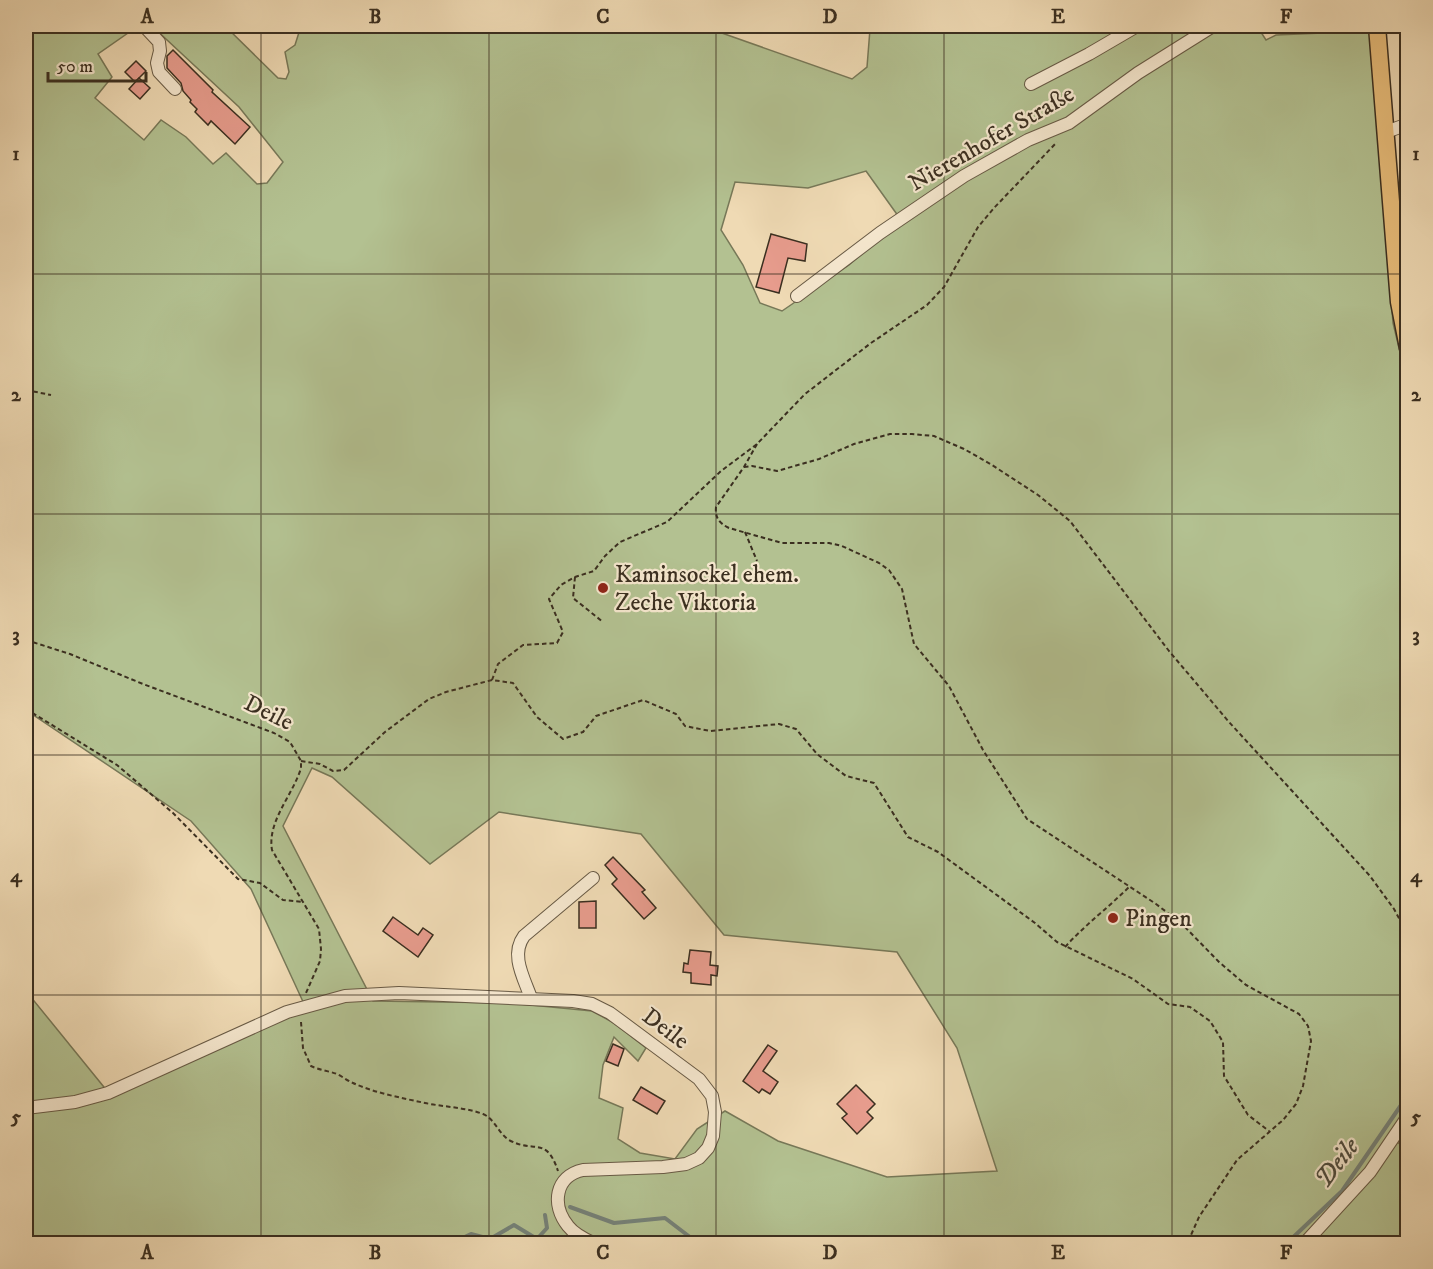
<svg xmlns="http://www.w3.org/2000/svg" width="1433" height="1269" font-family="'IM FELL DW Pica',serif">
	<rect width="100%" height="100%" fill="#efdab4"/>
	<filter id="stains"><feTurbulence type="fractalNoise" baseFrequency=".00333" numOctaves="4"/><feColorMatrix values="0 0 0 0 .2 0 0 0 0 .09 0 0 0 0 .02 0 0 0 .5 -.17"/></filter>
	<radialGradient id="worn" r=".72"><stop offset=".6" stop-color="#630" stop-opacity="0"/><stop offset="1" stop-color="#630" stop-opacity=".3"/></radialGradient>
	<path fill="#b3c191" stroke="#777858" stroke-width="1.5" fill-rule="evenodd" d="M26 26H138L98 54 112 77 95 98 144 140 161 120 186 137 213 164 226 153 257 184 267 183 283 162 239 107 152 26H225L278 78 286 79 289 72 285 52 295 45 301 26H702L852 79 867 67 870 29 869 26H1257L1266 40 1276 35 1370 31 1393 323 1408 386V1109L1390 1136 1407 1150V1243H26V991L108 1092 305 1006 251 889 191 821 26 710ZM866 171 901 220 849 265 782 311 760 303 743 265 721 230 735 182 808 188ZM312 768 332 777 430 864 499 812 641 834 724 935 897 952 957 1048 997 1171 887 1177 778 1141 725 1111 697 1129 675 1159 640 1153 618 1139 623 1108 599 1098 603 1065 614 1037 638 1061 646 1048 614 1023 592 1011 510 1003 373 1001 283 826Z"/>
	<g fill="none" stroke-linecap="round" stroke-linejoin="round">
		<g stroke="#758279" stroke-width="4">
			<path d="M570 1207 614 1223 665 1218 699 1244"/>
			<path d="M450 1244 471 1234 490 1239 514 1225 537 1239 547 1228 545 1215"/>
			<path d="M1286 1244 1342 1191 1408 1095"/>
		</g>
	</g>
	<g fill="#e79c8d" stroke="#3b2f20" stroke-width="1.5">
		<path d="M173 50 213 90 212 92 250 127 235 144 211 121 208 125 195 112 197 109 190 102 191 100 183 91 181 83 167 68V56Z"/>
		<path d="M136 61 146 71 135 82 125 72Z"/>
		<path d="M139 78 150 88 140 99 129 89Z"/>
		<path d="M771 234 807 244 805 261 788 258 779 293 756 287Z"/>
		<path d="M613 857 645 890 642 892 656 908 644 919 612 884 617 879 605 865Z"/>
		<path d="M596 901V928H579V902Z"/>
		<path d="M393 917 418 935 423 928 433 935 418 957 383 931Z"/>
		<path d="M690 950 711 952 710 965 718 966 717 976 711 975V985L691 983V973L683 972 684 963 688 964Z"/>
		<path d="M613 1044 624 1049 618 1066 606 1061Z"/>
		<path d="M768 1045 777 1051 763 1071 778 1082 770 1094 762 1089 759 1093 743 1081Z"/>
		<path d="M856 1085 875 1104 867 1112 873 1118 857 1134 842 1118 847 1114 837 1104Z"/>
		<path d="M641 1087 665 1101 657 1114 633 1100Z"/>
	</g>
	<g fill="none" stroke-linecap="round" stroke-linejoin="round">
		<g stroke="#685a45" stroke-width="14">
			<g id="minor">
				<path d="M144 26 159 42 160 51 157 63 159 72 175 89"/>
				<path d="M1334 27 1350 26"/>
				<path d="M1031 84 1089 54 1137 26"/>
				<path d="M1386 132 1408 124"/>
				<path d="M797 296 880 233 964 176 1028 140 1069 123 1138 73 1213 26"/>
				<path d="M531 998C524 978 510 955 524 936L593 878"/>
				<path d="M26 1108 75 1102 108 1093 287 1012 345 996 399 993 573 1001 592 1004 610 1013 699 1079 712 1096 715 1112 713 1136 708 1148 699 1158 686 1164 663 1167 583 1170C555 1176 551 1205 568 1226 574 1234 586 1240 595 1244"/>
				<path d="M1304 1244 1370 1172 1408 1116"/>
			</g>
		</g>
		<g stroke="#3b2f20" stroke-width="19">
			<path id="major" d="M1377 26 1399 302 1408 348"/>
		</g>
		<g stroke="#3b2f20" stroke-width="2" stroke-dasharray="4.5 3" stroke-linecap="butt">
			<path d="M26 390 51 395"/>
			<path d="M757 444 744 467 716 507C715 518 719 523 729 528L782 543H829L842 546 879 563 889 570 902 589 914 644 949 686 983 750 1027 819 1156 904 1181 923 1219 962 1246 985 1299 1014 1308 1026 1311 1041 1303 1086 1296 1104 1283 1120 1237 1160 1199 1217 1187 1244"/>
			<path d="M744 467 752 466 777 471 819 459 854 444 890 434H912L934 436 964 449 992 465 1038 495 1070 521 1169 651 1229 722 1370 876 1394 909 1408 935"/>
			<path d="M745 532 757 561"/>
			<path d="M575 577 573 598 603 622"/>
			<path d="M26 640 70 654 143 684 274 733 290 742 301 761V768C293 795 267 821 272 850L319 929 321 949 320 961 306 993"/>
			<path d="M492 680 498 664 523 645 557 643 563 632 549 599 561 585 575 577 594 571 605 556 620 542 667 522 721 471 757 444 805 394 871 343 927 305 944 287 978 227 994 208 1057 142"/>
			<path d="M26 709 117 765 173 813 238 879 260 883 283 900 304 902"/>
			<path d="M301 761 320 764 333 771 344 770 385 732 429 699 446 692 492 680 513 683 537 717 563 739 583 732 596 716 643 700 676 714 685 726 710 731 779 724 796 729 817 754 846 776 874 783 908 837 938 852 1035 923 1057 942 1133 979 1168 1004 1190 1007 1210 1021 1223 1042 1224 1076 1248 1115 1269 1131"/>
			<path d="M1065 947C1085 925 1109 907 1130 886"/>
			<path d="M301 1022 303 1048 311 1066C319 1070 329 1071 337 1074 343 1077 348 1081 353 1083 375 1093 402 1098 425 1103 444 1107 464 1107 483 1114 495 1119 498 1133 509 1140 534 1154 546 1135 558 1171"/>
		</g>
		<use href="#minor" stroke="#f5e7ce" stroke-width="12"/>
		<use href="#major" stroke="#e8bd7a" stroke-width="16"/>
	</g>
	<path fill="none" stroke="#3b2f20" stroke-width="1.5" stroke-opacity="0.55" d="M261 26V1244M489 26V1244M716 26V1244M944 26V1244M1172 26V1244M26 274H1408M26 514H1408M26 755H1408M26 995H1408"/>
	<g fill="#8f2418" stroke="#f5e7ce" stroke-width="2">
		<circle cx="603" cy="588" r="6"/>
		<circle cx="1113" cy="918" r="6"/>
	</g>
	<g text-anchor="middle" stroke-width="4.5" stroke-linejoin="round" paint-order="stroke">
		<g font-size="24" fill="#3b2f20" stroke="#f5e7ce">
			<text transform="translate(991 138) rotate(-30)" y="8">Nierenhofer Straße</text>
			<text transform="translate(269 712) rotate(26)" y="8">Deile</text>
			<text transform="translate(666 1028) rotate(37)" y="8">Deile</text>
		</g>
		<g font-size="24" fill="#3b2f20" stroke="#f5e7ce" text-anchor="start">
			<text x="615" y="582">Kaminsockel ehem.<tspan x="615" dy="28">Zeche Viktoria</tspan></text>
			<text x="1125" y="926">Pingen</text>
		</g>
		<g font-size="26" font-style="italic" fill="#4e4b3e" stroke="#f5e7ce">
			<text transform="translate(1336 1162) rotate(-52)" y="9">Deile</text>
		</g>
	</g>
	<rect width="1433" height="1269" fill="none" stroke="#efdab4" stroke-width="66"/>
	<path d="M48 72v9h98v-9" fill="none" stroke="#3b2f20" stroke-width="3"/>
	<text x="57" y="72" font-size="18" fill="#3b2f20" stroke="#f5e7ce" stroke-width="4.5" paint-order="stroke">50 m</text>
	<rect x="33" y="33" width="1367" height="1203" fill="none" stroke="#3b2f20" stroke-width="2"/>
	<g font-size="20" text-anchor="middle" font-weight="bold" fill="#3b2f20">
		<text x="147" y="23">A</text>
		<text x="375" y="23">B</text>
		<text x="603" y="23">C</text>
		<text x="830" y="23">D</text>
		<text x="1058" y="23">E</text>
		<text x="1286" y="23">F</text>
		<text x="16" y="160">1</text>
		<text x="1416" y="160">1</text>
		<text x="16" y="401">2</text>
		<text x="1416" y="401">2</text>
		<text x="16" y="641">3</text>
		<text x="1416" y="641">3</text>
		<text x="16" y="882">4</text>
		<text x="1416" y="882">4</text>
		<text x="16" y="1123">5</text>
		<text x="1416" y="1123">5</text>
		<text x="147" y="1259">A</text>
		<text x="375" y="1259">B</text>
		<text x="603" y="1259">C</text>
		<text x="830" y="1259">D</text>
		<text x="1058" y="1259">E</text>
		<text x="1286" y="1259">F</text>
	</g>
	<rect width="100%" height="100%" filter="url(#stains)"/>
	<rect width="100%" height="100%" fill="url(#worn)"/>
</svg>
